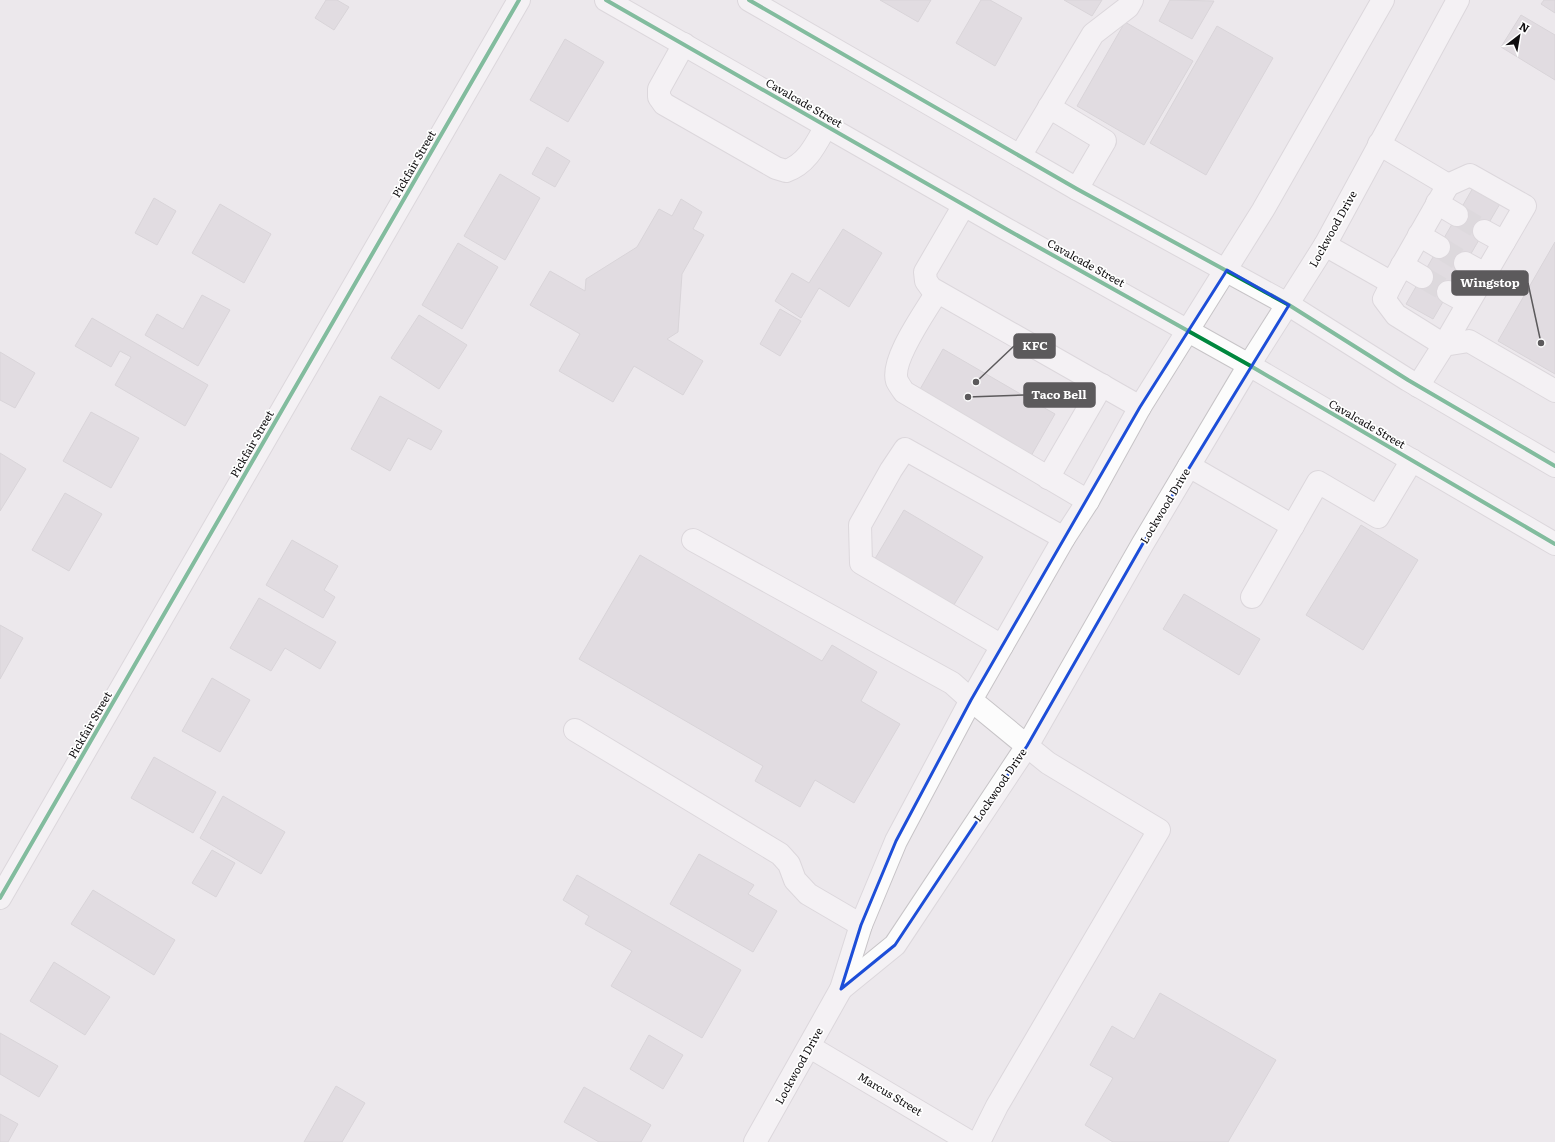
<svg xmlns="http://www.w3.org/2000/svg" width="1555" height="1142" font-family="Literata,serif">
	<rect width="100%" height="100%" fill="#ece8ec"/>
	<g fill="#d2cfd2" stroke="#c0bdc0">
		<path d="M326 0H337L349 7 334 30 315 18Z"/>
		<path d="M880 0H931L918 22Z"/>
		<path d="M981 0H990L1022 18 995 66 956 43Z"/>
		<path d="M1064 0H1102L1092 16Z"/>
		<path d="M1170 0 1214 1 1192 39 1159 21Z"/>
		<path d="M1544 0H1555V13L1541 4Z"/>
		<path d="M1521 15 1555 35V80L1501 47Z"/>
		<path d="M1125 22 1193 61 1144 145 1077 106Z"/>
		<path d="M1217 26 1273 58 1206 175 1150 143Z"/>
		<path d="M565 39 604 62 568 122 530 100Z"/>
		<path d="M547 147 570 161 555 187 532 174Z"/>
		<path d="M500 174 540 198 505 260 464 236Z"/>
		<path d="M1474 186 1501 202 1433 319 1406 304Z"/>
		<path d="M154 198 176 211 157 245 135 233Z"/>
		<path d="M681 199 702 212 693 229 704 235 682 274 678 332 667 339 703 361 683 395 634 366 613 402 559 371 580 334 530 305 550 271 585 291 586 279 637 247 659 209 672 216Z"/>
		<path d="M220 204 271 234 244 283 192 253Z"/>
		<path d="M843 229 882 253 849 307 819 288 801 318 775 301 792 273 809 283Z"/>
		<path d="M1555 242V374L1498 341Z"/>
		<path d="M458 243 498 267 462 329 422 305Z"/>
		<path d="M202 295 230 310 198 366 145 335 157 314 183 329Z"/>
		<path d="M780 309 801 321 780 356 760 344Z"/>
		<path d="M419 315 467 345 439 389 391 358Z"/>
		<path d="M92 318 208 385 185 426 115 385 131 357 120 351 111 367 75 346Z"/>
		<path d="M943 349 1055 414 1031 456 919 391Z"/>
		<path d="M0 352 35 373 15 408 0 400Z"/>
		<path d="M380 396 442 431 431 450 408 438 390 471 351 449Z"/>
		<path d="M91 412 139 438 111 488 63 461Z"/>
		<path d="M0 453 26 469 0 511Z"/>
		<path d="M65 493 102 514 69 571 32 550Z"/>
		<path d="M904 510 983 557 952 608 873 562Z"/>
		<path d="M1361 525 1418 560 1363 650 1306 615Z"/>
		<path d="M292 540 338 566 324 590 335 597 323 618 266 585Z"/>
		<path d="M640 555 822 661 832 645 877 672 861 701 900 724 854 803 815 780 800 807 755 781 763 766 579 659Z"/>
		<path d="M1184 594 1260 639 1239 675 1163 629Z"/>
		<path d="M259 598 336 642 320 669 285 648 271 671 230 648Z"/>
		<path d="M0 625 23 638 0 679Z"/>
		<path d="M212 678 250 700 220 752 182 731Z"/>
		<path d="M154 757 216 792 193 833 131 798Z"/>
		<path d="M223 796 285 832 261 874 200 838Z"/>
		<path d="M212 850 235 863 216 897 192 883Z"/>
		<path d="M699 854 754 885 748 894 777 911 753 952 670 904Z"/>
		<path d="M577 875 741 970 702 1038 611 986 632 951 585 924 589 916 563 900Z"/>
		<path d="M93 890 175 940 154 975 71 924Z"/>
		<path d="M54 962 110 997 85 1035 30 1001Z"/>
		<path d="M1160 993 1276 1060 1228 1142H1113L1085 1125 1113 1078 1090 1065 1112 1026 1134 1039Z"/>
		<path d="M0 1033 58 1066 39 1097 0 1074Z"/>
		<path d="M649 1035 683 1055 663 1089 630 1069Z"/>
		<path d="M336 1086 365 1103 342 1142H304Z"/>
		<path d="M584 1087 651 1125 641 1142H599L564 1122Z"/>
		<path d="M0 1114 18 1124 8 1142H0Z"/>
	</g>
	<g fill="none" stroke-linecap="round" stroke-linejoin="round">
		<g stroke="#cbc7cb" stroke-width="22" stroke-dasharray="22 11" stroke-linecap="butt">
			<path d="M1457 215 1484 231"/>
			<path d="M1439 247 1465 263"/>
			<path d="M1422 277 1448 292"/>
		</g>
		<g stroke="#c7c4c7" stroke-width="24">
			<g id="minor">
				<path d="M684 44 659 89V97L664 104 776 168 786 171C807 164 816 144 826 126"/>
				<path d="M1049 107 1105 141 1077 189"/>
				<path d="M1020 156 1093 34 1128 7 1132 0"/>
				<path d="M1437 203 1457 215"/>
				<path d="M964 205 925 272 926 281 931 288 1140 407"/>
				<path d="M1484 231 1504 242"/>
				<path d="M1419 235 1439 247"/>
				<path d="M1325 245 1392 283 1448 185 1379 144"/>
				<path d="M1465 263 1485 274"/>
				<path d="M1402 265 1422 277"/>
				<path d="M1392 283 1384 299 1396 315 1444 345 1525 206 1470 175 1448 185"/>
				<path d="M937 292C926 311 890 360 897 381 899 385 902 389 904 392L1088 501"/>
				<path d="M1448 292 1468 303"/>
				<path d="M1418 386 1444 345 1469 341 1555 391"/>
				<path d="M1189 466 1293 526"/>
				<path d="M1048 478 1102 385"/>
				<path d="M693 540 952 683 971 700"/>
				<path d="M1252 597 1318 482 1378 517 1412 460"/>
				<path d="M1002 646 861 563 860 525 891 470 905 449 1064 538"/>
				<path d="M575 730 780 854 789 864 795 880 808 894 861 925"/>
				<path d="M0 898 519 0"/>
				<path d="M810 1047 970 1142"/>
				<path d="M979 1142 997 1106 1159 830 1048 763 1027 746"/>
			</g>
		</g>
		<g stroke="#c7c4c7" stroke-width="24">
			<g id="major">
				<path d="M606 0 1006 229 1249 365 1555 544"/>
				<path d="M749 0 1077 189 1289 305 1408 380 1555 466"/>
				<path d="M971 700 1027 746"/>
				<path d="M841 989 895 945 1027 746 1142 545 1249 365 1325 245 1458 0"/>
				<path d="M755 1142 841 989 861 925 896 841 971 700 1064 538 1088 501 1140 407 1263 210 1383 0"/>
			</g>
		</g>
		<use href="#minor" stroke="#fcfcfc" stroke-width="22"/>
		<use href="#major" stroke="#fcfcfc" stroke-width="22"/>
		<g stroke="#fff" stroke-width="6">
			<g id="cycleway">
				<path d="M606 0 1006 229 1249 365 1555 544"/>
				<path d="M749 0 1077 189 1289 305 1408 380 1555 466"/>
				<path d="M0 898 519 0"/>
			</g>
		</g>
		<use href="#cycleway" stroke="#00873e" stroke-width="4"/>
	</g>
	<path d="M0 0H1555V1142H0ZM1227 270 1289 305 1142 545 1027 746 895 945 841 989 861 925 896 841 971 700 1140 407Z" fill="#ece8ec" fill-opacity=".55" fill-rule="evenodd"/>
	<path fill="none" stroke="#1d4ed8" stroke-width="3" stroke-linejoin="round" d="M1227 270 1289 305 1142 545 1027 746 895 945 841 989 861 925 896 841 971 700 1140 407Z"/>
	<g text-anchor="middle" stroke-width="3.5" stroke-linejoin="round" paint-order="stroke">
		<g font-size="11" fill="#0f0d0f" stroke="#fff">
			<text transform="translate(804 103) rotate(30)" y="4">Cavalcade Street</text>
			<text transform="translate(414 164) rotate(-60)" y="4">Pickfair Street</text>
			<text transform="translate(1333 229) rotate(-61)" y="4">Lockwood Drive</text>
			<text transform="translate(1086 263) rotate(29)" y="4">Cavalcade Street</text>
			<text transform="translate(1367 424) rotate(30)" y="4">Cavalcade Street</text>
			<text transform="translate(252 444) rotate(-60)" y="4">Pickfair Street</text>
			<text transform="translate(1165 506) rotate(-59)" y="4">Lockwood Drive</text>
			<text transform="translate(90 725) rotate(-60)" y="4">Pickfair Street</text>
			<text transform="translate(1000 785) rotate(-56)" y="4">Lockwood Drive</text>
			<text transform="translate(799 1066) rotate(-61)" y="4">Lockwood Drive</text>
			<text transform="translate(890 1094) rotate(31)" y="4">Marcus Street</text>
		</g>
	</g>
	<path fill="none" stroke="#5c5a5c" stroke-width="1.5" d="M1541 343L1528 283M976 382L1014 346M968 397L1024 395"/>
	<g fill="#5c5a5c" stroke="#fff" stroke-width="1.5">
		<circle cx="1541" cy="343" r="4"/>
		<circle cx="976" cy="382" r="4"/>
		<circle cx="968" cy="397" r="4"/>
	</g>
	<g fill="#5c5a5c" stroke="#5c5a5c" stroke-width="1.5">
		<rect x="1452" y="271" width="76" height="24" rx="4"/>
		<rect x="1014" y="334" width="41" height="24" rx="4"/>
		<rect x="1024" y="383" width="71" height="24" rx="4"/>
	</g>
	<g font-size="12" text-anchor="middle" font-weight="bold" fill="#fff">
		<text x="1490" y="287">Wingstop</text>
		<text x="1035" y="350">KFC</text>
		<text x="1059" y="399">Taco Bell</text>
	</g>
	<g transform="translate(1519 36) rotate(31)" stroke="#ffffff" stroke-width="3" paint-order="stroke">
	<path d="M0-3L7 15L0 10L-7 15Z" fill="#0f0d0f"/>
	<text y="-6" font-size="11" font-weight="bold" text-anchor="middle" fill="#0f0d0f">N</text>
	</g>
</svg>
